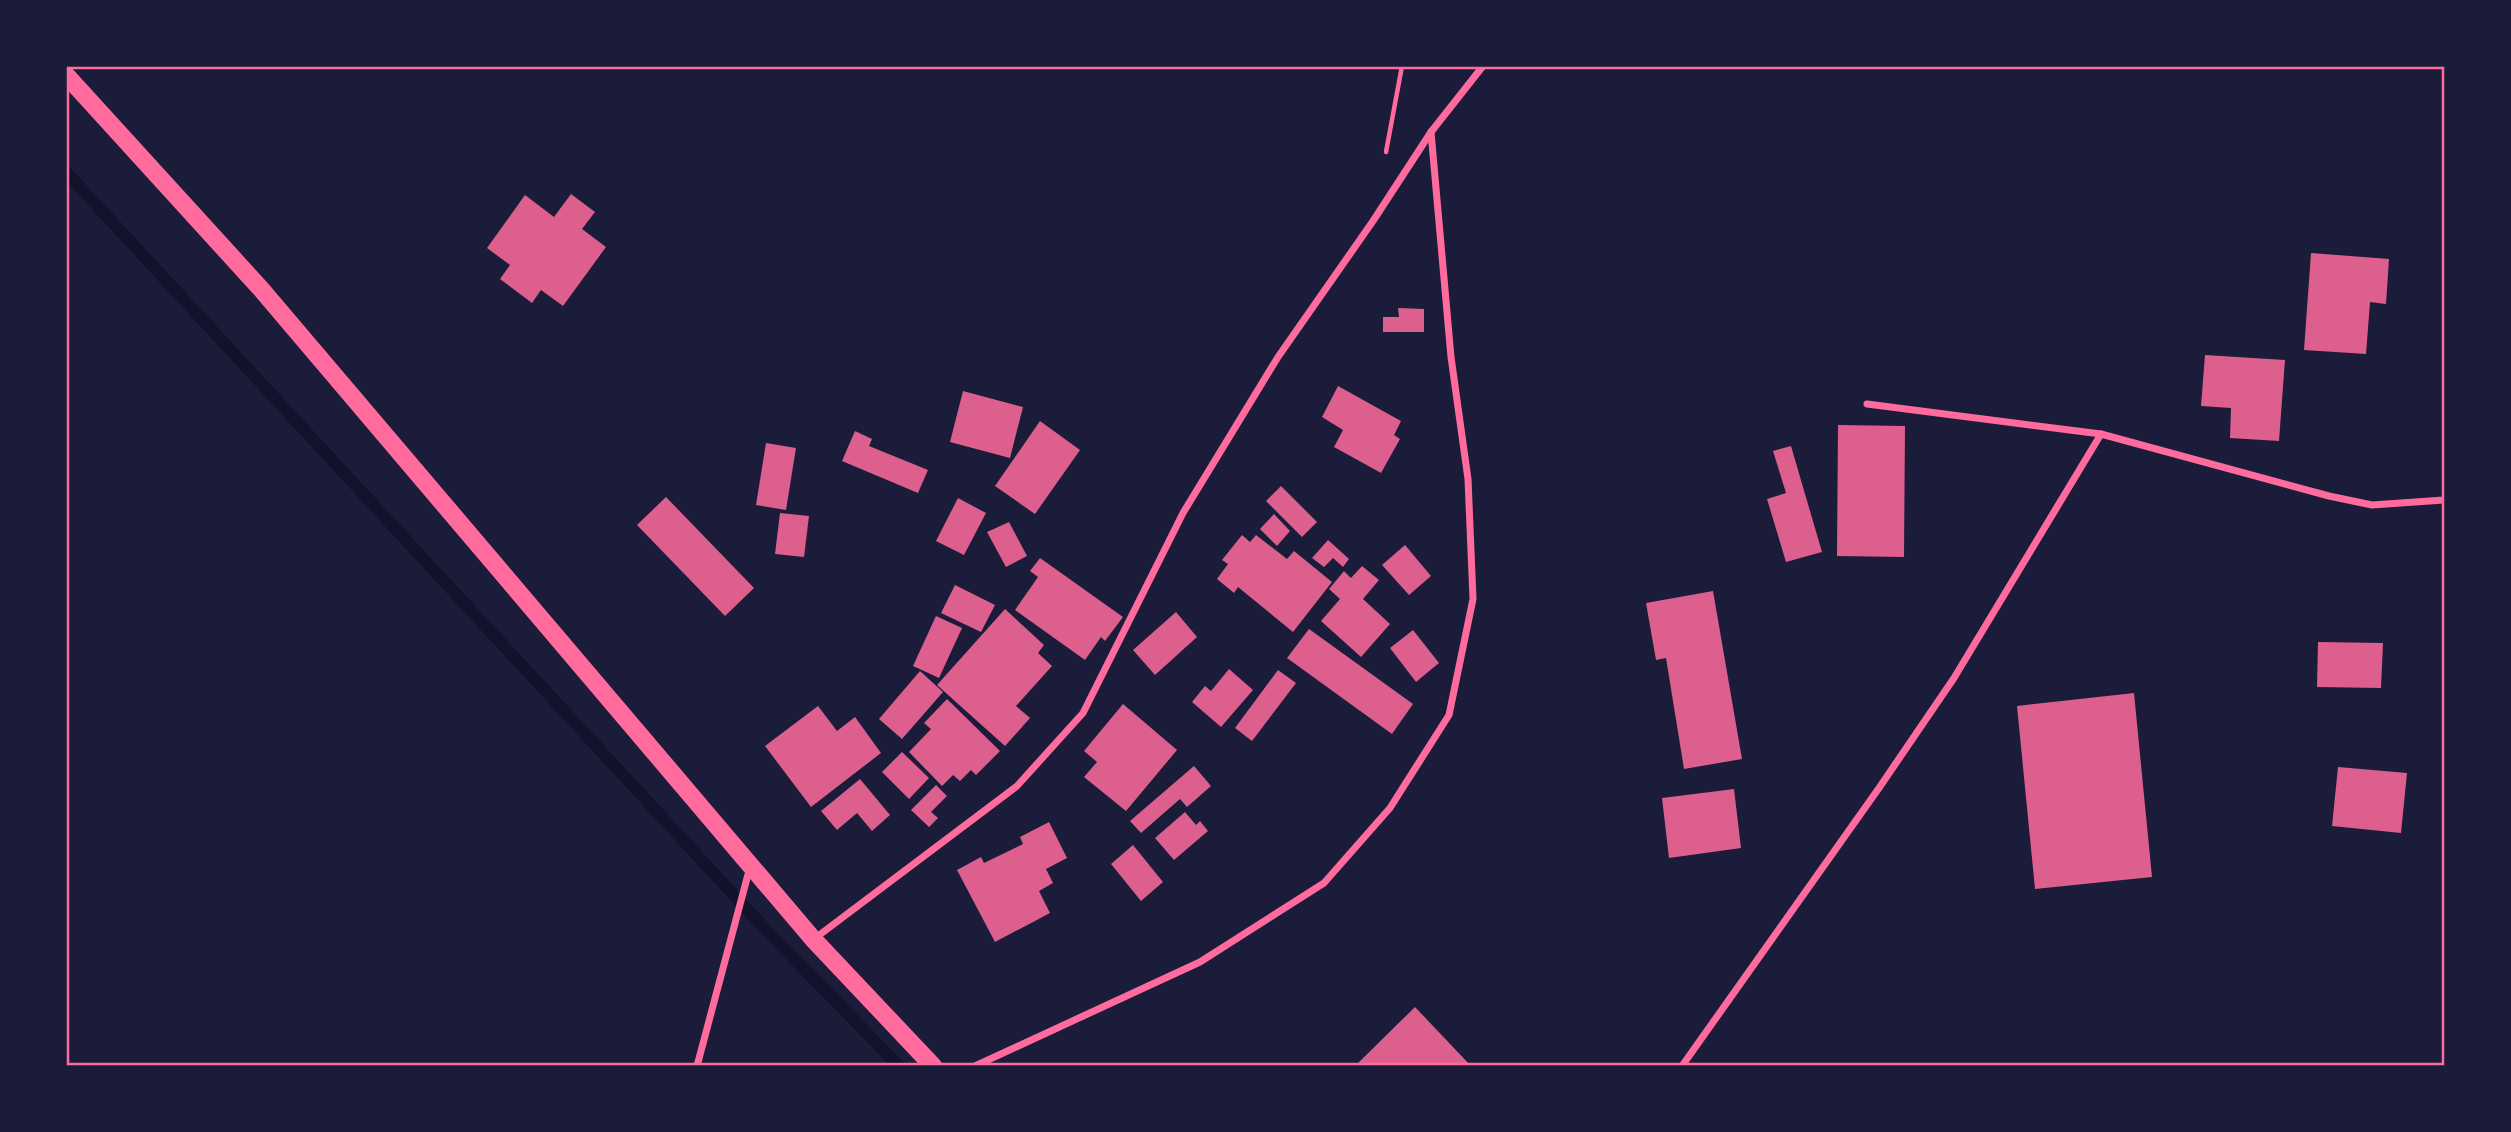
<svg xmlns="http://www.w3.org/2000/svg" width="2511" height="1132" font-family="'Work Sans',sans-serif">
	<rect width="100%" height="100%" fill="#1b1b3a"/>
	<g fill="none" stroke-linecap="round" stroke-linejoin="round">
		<path stroke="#12122b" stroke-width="12" d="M66 172 769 933 899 1066"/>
	</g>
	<g fill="#dd5f8e">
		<path d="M571 194 595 212 582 229 606 247 563 306 541 290 532 303 500 279 510 265 487 248 525 195 554 217Z"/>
		<path d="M2311 253 2389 259 2386 304 2370 302 2366 354 2304 350Z"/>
		<path d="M1398 308 1424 309V332H1383V317H1399Z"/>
		<path d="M2205 355 2285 360 2279 441 2230 438 2231 408 2201 406Z"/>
		<path d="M1338 386 1401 421 1394 435 1400 439 1381 473 1334 447 1343 430 1322 417Z"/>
		<path d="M963 391 1023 407 1010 458 950 442Z"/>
		<path d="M1040 421 1080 450 1035 514 995 486Z"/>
		<path d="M1838 425 1905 426 1904 557 1837 556Z"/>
		<path d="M855 431 872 439 869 446 928 470 918 493 842 461Z"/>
		<path d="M766 443 796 448 786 510 756 505Z"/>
		<path d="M1791 446 1822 552 1786 562 1767 499 1786 493 1773 451Z"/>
		<path d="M1281 486 1317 522 1302 537 1266 501Z"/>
		<path d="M666 497 754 588 725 616 637 525Z"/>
		<path d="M958 498 986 513 964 555 936 541Z"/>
		<path d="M780 513 809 516 804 557 775 554Z"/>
		<path d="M1274 514 1290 531 1277 546 1260 529Z"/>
		<path d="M1009 522 1027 556 1006 567 987 532Z"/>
		<path d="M1242 535 1250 542 1256 535 1287 559 1294 551 1332 582 1293 632 1238 587 1234 593 1217 579 1228 564 1222 560Z"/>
		<path d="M1328 540 1349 559 1343 567 1333 558 1324 567 1312 558Z"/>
		<path d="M1405 545 1431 576 1409 595 1382 565Z"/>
		<path d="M1040 558 1123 617 1105 641 1101 637 1085 660 1015 610 1038 577 1030 571Z"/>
		<path d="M1362 566 1379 580 1363 599 1390 624 1361 657 1321 621 1340 599 1329 589 1344 571 1351 578Z"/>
		<path d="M955 585 995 605 981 632 941 613Z"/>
		<path d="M1713 591 1742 759 1684 769 1666 658 1656 660 1646 603Z"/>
		<path d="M1005 609 1044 645 1038 653 1052 666 1016 706 1030 718 1005 746 937 685Z"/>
		<path d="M1176 612 1197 637 1155 675 1133 650Z"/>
		<path d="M936 616 962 628 939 678 913 666Z"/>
		<path d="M1309 629 1413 704 1392 734 1287 658Z"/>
		<path d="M1413 630 1439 663 1416 682 1390 648Z"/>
		<path d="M2318 642 2383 643 2381 688 2317 687Z"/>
		<path d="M1229 669 1253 690 1221 727 1192 702 1205 686 1211 691Z"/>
		<path d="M1278 670 1296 683 1252 741 1235 728Z"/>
		<path d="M920 671 943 692 902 739 879 719Z"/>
		<path d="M2134 693 2152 877 2035 889 2017 706Z"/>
		<path d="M947 699 1000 751 976 775 971 770 960 781 953 775 942 786 909 752 931 729 924 723Z"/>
		<path d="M1123 704 1177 750 1126 811 1084 777 1097 762 1084 751Z"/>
		<path d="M818 706 837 731 855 717 881 753 811 807 765 746Z"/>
		<path d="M902 752 929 778 909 799 882 772Z"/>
		<path d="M1194 766 1211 786 1187 807 1180 799 1141 833 1130 821Z"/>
		<path d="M2338 767 2407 773 2401 833 2332 826Z"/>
		<path d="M860 779 890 815 872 831 857 813 837 830 821 811Z"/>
		<path d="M936 785 947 796 931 812 938 818 929 827 911 810Z"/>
		<path d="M1734 789 1741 848 1669 858 1662 798Z"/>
		<path d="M1185 812 1196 825 1200 821 1208 831 1174 860 1155 838Z"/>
		<path d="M1049 822 1067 858 1046 869 1053 883 1039 891 1050 913 995 942 957 870 981 857 984 863 1023 844 1020 837Z"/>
		<path d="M1133 845 1163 882 1141 901 1111 864Z"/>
		<path d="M1415 1007 1471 1066H1355Z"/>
	</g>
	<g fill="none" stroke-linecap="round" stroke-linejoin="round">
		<path stroke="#ff6b9d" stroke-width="4.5" d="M1386 152 1402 66"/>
		<g stroke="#ff6b9d" stroke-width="7">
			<path d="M1867 404 2101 434 2329 496 2372 505 2444 500"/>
			<path d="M814 939 1017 786 1083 713 1183 513 1278 357 1373 221 1431 132 1483 66"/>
			<path d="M697 1066 750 867"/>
			<path d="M975 1066 1200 962 1324 883 1390 808 1449 715 1473 599 1468 479 1451 357 1431 132"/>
			<path d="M1682 1066 1879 788 1954 678 2101 434"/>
		</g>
		<path stroke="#ff6b9d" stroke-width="18" d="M66 75 261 289 813 939 933 1066"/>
	</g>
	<rect width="2511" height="1132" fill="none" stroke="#1b1b3a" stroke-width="136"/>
	<rect x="68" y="68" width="2375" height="996" fill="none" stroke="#ff6b9d" stroke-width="2.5"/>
</svg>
